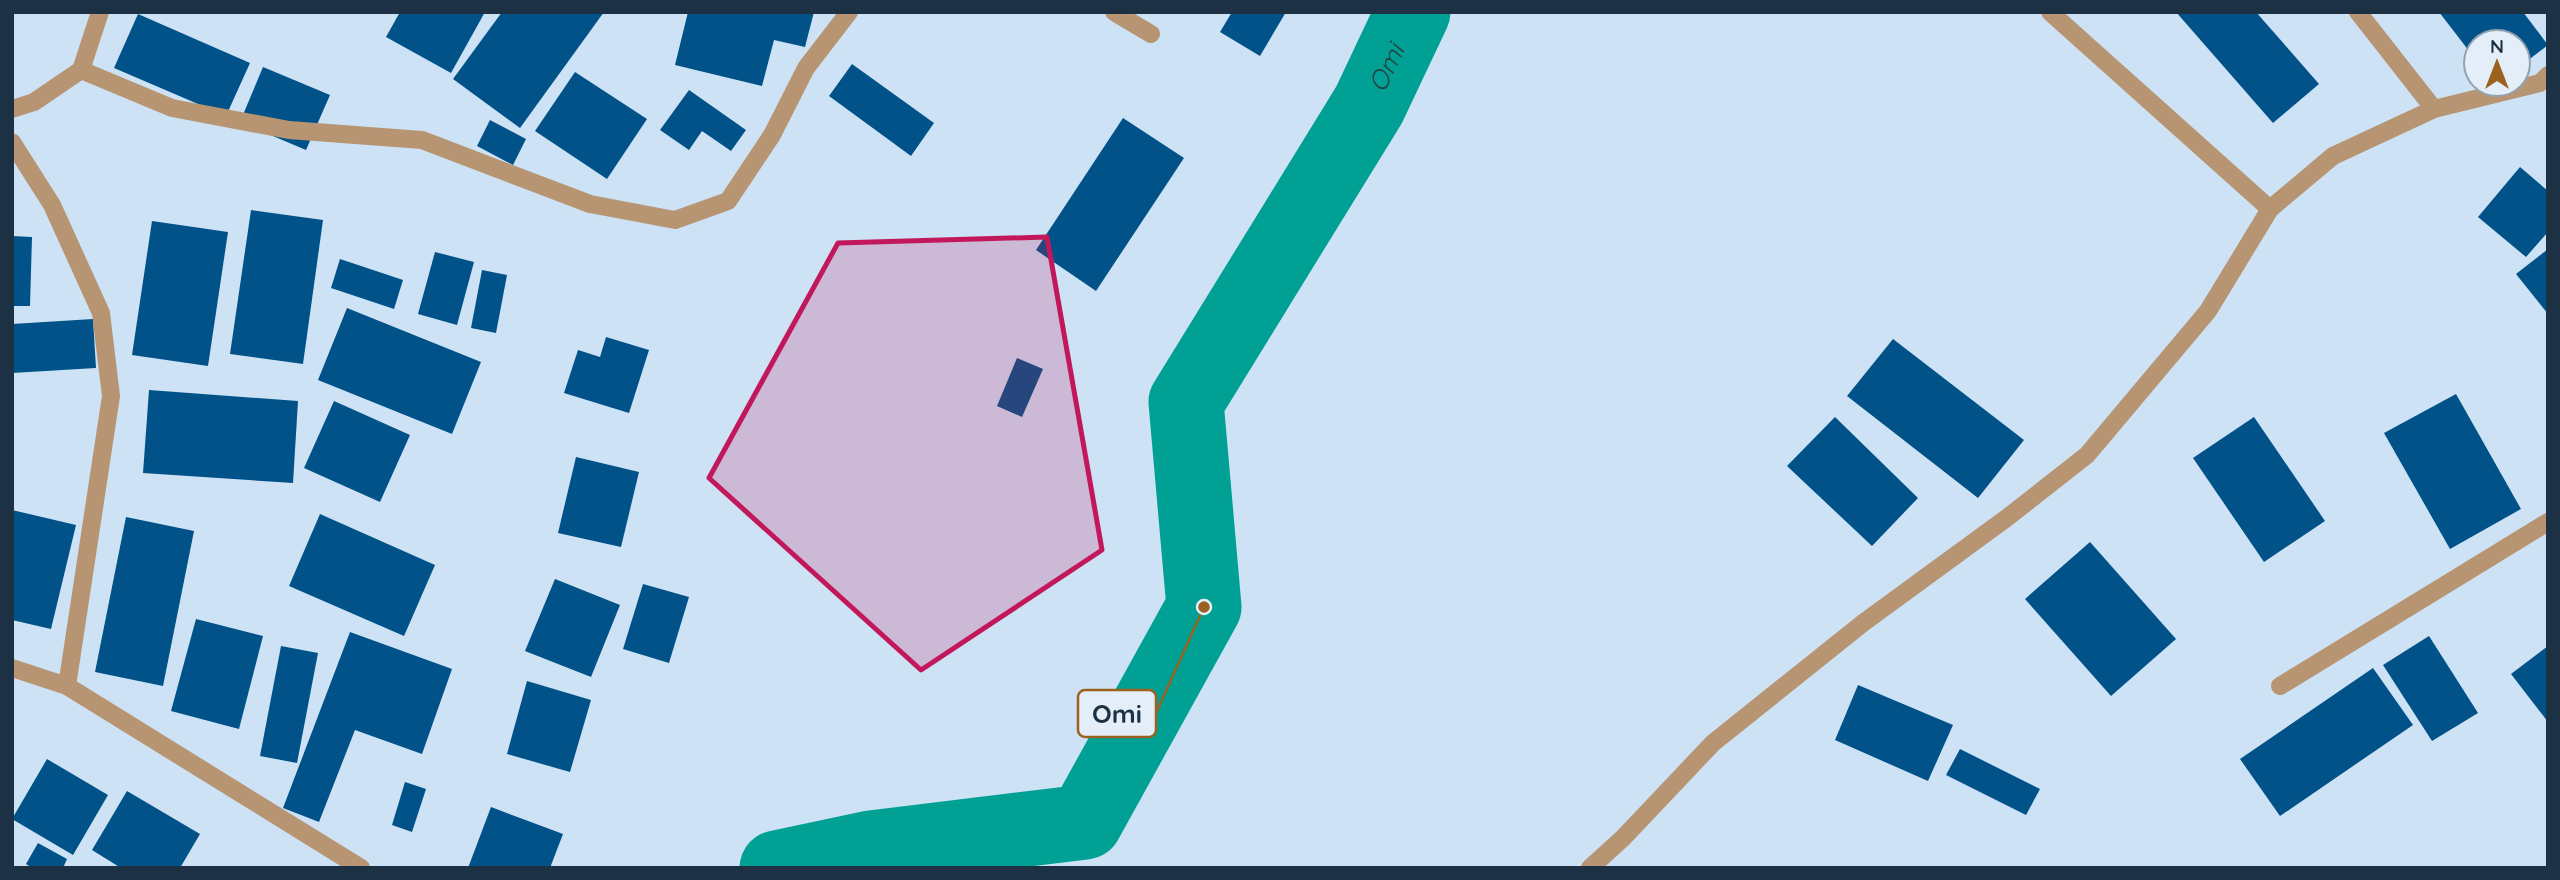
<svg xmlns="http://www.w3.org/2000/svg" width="2560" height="880" font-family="Quicksand,sans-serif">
	<rect width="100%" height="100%" fill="#cde2f5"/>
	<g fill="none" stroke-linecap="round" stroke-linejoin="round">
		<path stroke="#01a095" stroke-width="75" id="s1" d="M777 868 871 848 1085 822 1204 607 1186 402 1369 105 1413 12"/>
	</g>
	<g fill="#015288">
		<path d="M400 12H485L451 73 386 37Z"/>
		<path d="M502 12H604L520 128 453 79Z"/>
		<path d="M688 12H814L805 47 774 40 762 86 675 65Z"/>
		<path d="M1232 12H1286L1260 56 1220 32Z"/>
		<path d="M2176 12H2256L2319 84 2273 123Z"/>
		<path d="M2439 12H2523L2548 45 2518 68V42H2476V60Z"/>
		<path d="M138 14 250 63 226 116 114 68Z"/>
		<path d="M852 64 934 123 911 156 829 96Z"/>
		<path d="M263 67 330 95 306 150 240 122Z"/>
		<path d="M575 72 647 119 607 179 535 131Z"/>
		<path d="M689 90 746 130 731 151 702 131 689 150 660 130Z"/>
		<path d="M1123 118 1184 158 1096 291 1036 250Z"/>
		<path d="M490 120 526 139 513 165 477 146Z"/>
		<path d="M2520 167 2548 191V232L2526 257 2478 217Z"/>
		<path d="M251 210 323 220 303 364 230 354Z"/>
		<path d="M152 221 228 232 208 366 132 355Z"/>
		<path d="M12 236 32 237 30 306H12Z"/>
		<path d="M2548 249V314L2516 274Z"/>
		<path d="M435 252 474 262 457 325 418 314Z"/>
		<path d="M340 259 403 280 394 309 331 288Z"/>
		<path d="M482 270 507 275 496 333 471 328Z"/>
		<path d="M347 308 481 362 452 434 318 380Z"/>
		<path d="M93 319 96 368 12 373V324Z"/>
		<path d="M606 337 649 350 629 413 564 393 578 350 600 357Z"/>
		<path d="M1893 339 2024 440 1978 498 1847 396Z"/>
		<path d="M1017 358 1043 369 1022 417 997 406Z"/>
		<path d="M149 390 298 401 293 483 143 473Z"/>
		<path d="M2456 394 2521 509 2450 549 2384 433Z"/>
		<path d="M334 401 410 435 380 502 304 468Z"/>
		<path d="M1835 417 1918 498 1872 546 1787 466Z"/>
		<path d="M2254 417 2325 521 2264 562 2193 458Z"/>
		<path d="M576 457 639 472 621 547 558 533Z"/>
		<path d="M12 510 76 525 51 629 12 620Z"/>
		<path d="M320 514 435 565 404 636 289 586Z"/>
		<path d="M126 517 194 531 163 686 95 672Z"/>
		<path d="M2090 542 2176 639 2111 696 2025 599Z"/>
		<path d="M555 579 620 605 591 677 525 651Z"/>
		<path d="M643 584 689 597 669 663 623 649Z"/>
		<path d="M196 619 263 636 239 729 171 711Z"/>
		<path d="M350 632 452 669 422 754 355 730 319 822 283 808Z"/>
		<path d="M2429 636 2478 713 2432 741 2383 665Z"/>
		<path d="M281 646 318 653 297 763 260 756Z"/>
		<path d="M2548 646V722L2511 674Z"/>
		<path d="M2373 668 2413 725 2280 816 2240 759Z"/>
		<path d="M527 681 591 700 570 772 507 754Z"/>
		<path d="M1858 685 1953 725 1928 781 1835 740Z"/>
		<path d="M1960 749 2040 789 2026 815 1946 775Z"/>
		<path d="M47 759 108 795 73 855 12 819Z"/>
		<path d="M405 782 426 789 412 832 392 825Z"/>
		<path d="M127 791 200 834 180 868H121L92 850Z"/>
		<path d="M491 807 563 834 550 868H468Z"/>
		<path d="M38 843 67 859 63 868H32L26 864Z"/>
	</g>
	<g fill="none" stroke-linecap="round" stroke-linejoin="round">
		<g stroke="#b79573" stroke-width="18">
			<path d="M1114 12 1151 34"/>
			<path d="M2050 12 2270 209"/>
			<path d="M2358 12 2434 109"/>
			<path d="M81 70 172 108 289 130 422 140 590 204 675 220 728 201 772 135 806 68 849 12"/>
			<path d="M12 109 34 102 81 70 100 12"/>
			<path d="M12 142 52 205 101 313 111 396 67 686"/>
			<path d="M12 668 67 686 361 868"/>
			<path d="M2280 686 2548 522"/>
			<path d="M1590 868 1623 838 1713 743 1863 623 2008 517 2087 455 2208 311 2270 209 2333 156 2434 109 2540 83 2548 75"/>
		</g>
	</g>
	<path fill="#c2185b" fill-opacity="0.2" stroke="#c2185b" stroke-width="5" stroke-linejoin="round" d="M1047 237 1102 550 921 670 709 478 838 243Z"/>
	<g text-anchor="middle" stroke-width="7" stroke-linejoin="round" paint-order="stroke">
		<g font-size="26" font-style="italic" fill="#27423f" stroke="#e3eef8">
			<text dy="9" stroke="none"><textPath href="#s1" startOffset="1153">Omi</textPath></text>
		</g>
	</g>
	<path fill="none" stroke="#9a621e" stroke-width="2.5" d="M1204 607L1156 713"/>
	<circle fill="#9a621e" stroke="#e3eef8" stroke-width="2.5" cx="1204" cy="607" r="7"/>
	<rect fill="#e3eef8" stroke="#9a621e" stroke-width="2.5" x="1078" y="690" width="78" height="47" rx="7"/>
	<g font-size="26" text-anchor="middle" font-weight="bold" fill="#1c3143">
		<text x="1117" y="723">Omi</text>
	</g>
	<rect width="2560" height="880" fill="none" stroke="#1c3143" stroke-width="28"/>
	<g transform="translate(2497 63)"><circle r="33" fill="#e3eef8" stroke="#93a2b0" stroke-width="2"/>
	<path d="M0-5L12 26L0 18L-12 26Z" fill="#9a621e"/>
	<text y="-10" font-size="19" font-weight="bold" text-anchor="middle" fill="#1c3143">N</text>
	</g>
</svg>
